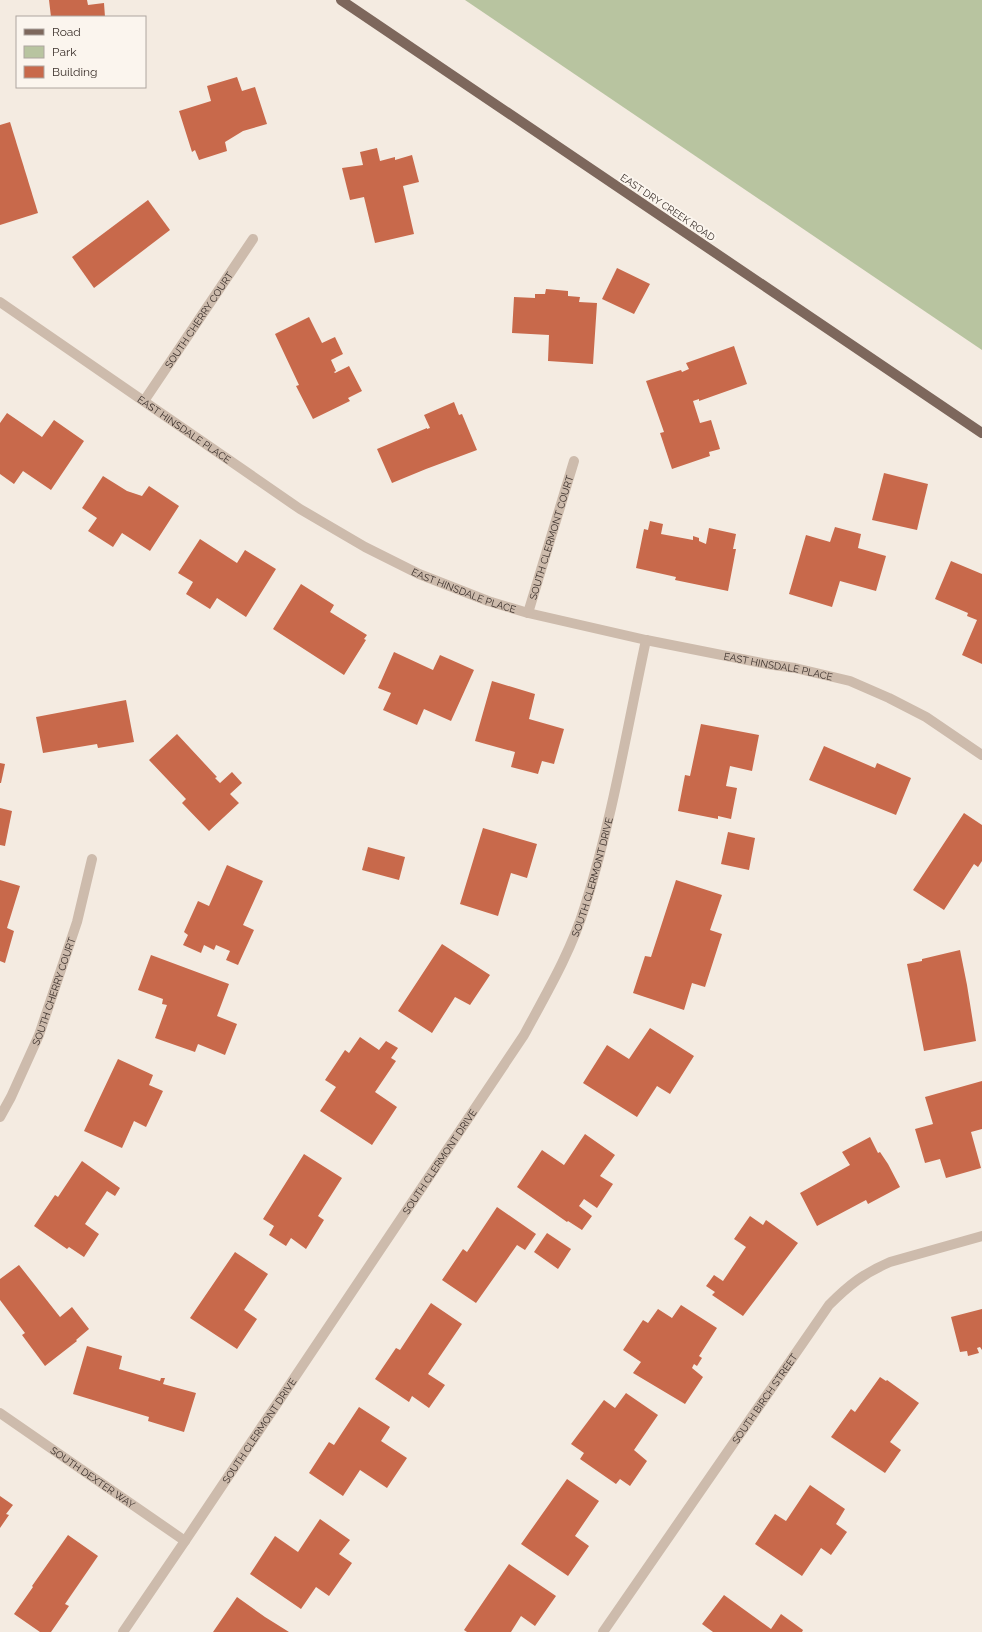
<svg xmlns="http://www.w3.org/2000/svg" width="982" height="1632" font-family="Raleway,sans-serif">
	<rect width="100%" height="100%" fill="#f4ebe1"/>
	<path fill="#b8c4a0" d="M465 0H982V350Z"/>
	<g fill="#c8694b">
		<path d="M49 0H87L88 5 104 3 105 17H51Z"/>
		<path d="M237 77 242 91 255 87 267 124 243 131 225 142 227 151 199 160 195 150 192 152 179 111 211 101 207 86Z"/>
		<path d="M10 122 38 213 0 225V125Z"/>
		<path d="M377 148 380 161 395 157V160L412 155 419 182 403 186 414 234 375 243 364 197 350 200 342 168 363 165 360 152Z"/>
		<path d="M148 200 170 230 94 288 72 257Z"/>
		<path d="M617 268 650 284 634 314 602 299Z"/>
		<path d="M546 289 568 291V296L580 297 579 302 597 303 593 364 548 361 549 335 512 333 514 297 535 298V294H545Z"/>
		<path d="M309 317 322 343 335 337 343 354 331 360 336 371 334 372 335 373 349 366 362 391 348 398 350 401 313 419 296 386 299 385 275 334Z"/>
		<path d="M734 346 747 384 699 401V399L693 401 700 423 711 420 720 449 709 452 710 456 672 469 660 433 664 432 646 381 681 370 682 372 689 369 686 363Z"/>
		<path d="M454 402 459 415 462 414 477 450 426 469 392 483 377 449 427 428V429L430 428 424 415Z"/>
		<path d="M7 413 42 437 54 420 84 441 51 490 23 471 14 484 0 474V423Z"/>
		<path d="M884 473 928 484 917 530 872 520Z"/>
		<path d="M103 476 127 491 142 496 149 486 179 506 150 551 122 533 113 547 88 531 97 518 82 508Z"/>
		<path d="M650 521 663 524 661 534 693 540V536L699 538V541L706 544 709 528 736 534 733 549H736L728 591 675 580 676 577 636 568 644 529 648 530Z"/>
		<path d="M835 527 861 534 858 548 886 556 876 591 840 581 832 607 789 594 806 535 830 542Z"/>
		<path d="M200 539 237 563 245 550 276 569 246 617 217 598 210 609 186 594 193 582 178 573Z"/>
		<path d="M951 561 982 574V664L962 655 977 620 967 616 968 613 935 599Z"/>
		<path d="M301 584 334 605 330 612 367 635 364 639 366 640 344 675 273 629Z"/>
		<path d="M394 652 433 670 440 655 474 670 451 721 424 709 417 725 383 710 391 693 378 688Z"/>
		<path d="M492 681 535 694 529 719 564 729 554 764 542 761 538 774 511 767 515 752 475 741Z"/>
		<path d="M126 700 134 742 98 748 97 744 43 753 36 717Z"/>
		<path d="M701 724 759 735 752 771 730 766 726 786 737 788 731 819 718 816V819L678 811 685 775 690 776Z"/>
		<path d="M177 734 217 777 215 778 220 783 232 772 242 783 230 794 239 803 209 831 182 803 186 799 149 760Z"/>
		<path d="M824 746 875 768 877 763 911 778 896 815 809 780Z"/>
		<path d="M0 763 5 764 1 783H0Z"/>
		<path d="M0 808 12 811 5 846 0 845Z"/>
		<path d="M964 813 982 825V861L978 867 974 864 944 910 913 890Z"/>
		<path d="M483 828 537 844 527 878 511 873 498 916 460 904Z"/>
		<path d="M728 832 755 838 749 870 721 864Z"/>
		<path d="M368 847 405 857 399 880 362 870Z"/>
		<path d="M227 865 263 881 243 925 254 930 238 965 226 960 230 951 216 945 214 950 204 945 201 953 183 945 188 935 184 932 198 901 209 906Z"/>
		<path d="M0 880 20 886 7 928 14 931 5 963 0 961Z"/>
		<path d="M676 880 722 895 710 930 722 934 705 987 692 983 684 1010 633 993 645 956 651 957Z"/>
		<path d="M442 944 490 975 470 1005 455 997 432 1033 398 1011Z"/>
		<path d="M960 950 967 985 976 1041 924 1051 907 964 922 961V959Z"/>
		<path d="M151 955 229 984 217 1016 237 1024 225 1055 198 1044 195 1052 155 1038 167 1005 162 1004 163 999 138 990Z"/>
		<path d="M650 1028 694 1056 670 1094 657 1086 637 1117 583 1083 607 1045 629 1059Z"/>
		<path d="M360 1037 379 1050 386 1041 398 1048 391 1058 396 1061 375 1092 397 1107 372 1145 320 1111 336 1087 325 1080 345 1050 349 1053Z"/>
		<path d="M118 1059 153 1075 149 1085 163 1091 146 1127 134 1121 122 1148 84 1131Z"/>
		<path d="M982 1081V1129L971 1132 981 1168 946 1178 940 1159 925 1163 915 1129 933 1124 925 1097Z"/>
		<path d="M585 1134 615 1155 600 1176 613 1184 597 1208 584 1199 579 1206 592 1216 582 1230 568 1221 567 1222 517 1187 542 1150 564 1165Z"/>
		<path d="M870 1137 878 1153 880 1152 888 1164 900 1187 868 1204 866 1200 817 1226 800 1193 850 1165 842 1152Z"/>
		<path d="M304 1154 342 1178 318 1216 324 1220 306 1249 291 1238 286 1246 269 1235 274 1226 263 1219Z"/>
		<path d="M82 1161 120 1188 115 1196 107 1191 85 1224 99 1234 84 1257 69 1247 67 1249 34 1226 55 1195 58 1197Z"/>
		<path d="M497 1207 536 1234 525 1250 517 1245 476 1303 442 1280 463 1249 467 1252Z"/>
		<path d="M750 1216 763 1225 766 1220 798 1243 743 1316 712 1295 715 1292 706 1286 714 1275 723 1281 746 1247 734 1239Z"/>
		<path d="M547 1233 571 1249 558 1269 534 1252Z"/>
		<path d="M235 1252 268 1274 244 1310 257 1319 237 1349 190 1318Z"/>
		<path d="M19 1265 60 1317 72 1307 89 1329 76 1340 77 1341 45 1366 22 1335 25 1333 0 1300V1279Z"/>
		<path d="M431 1303 462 1324 428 1374 445 1385 429 1408 412 1396 409 1402 375 1379 396 1348 400 1350Z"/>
		<path d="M681 1305 717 1328 699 1356 702 1358 697 1366 694 1364 692 1368 703 1377 685 1404 633 1373 641 1362 623 1350 643 1320 648 1323 658 1309 672 1318Z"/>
		<path d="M982 1309V1350L980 1347 977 1348 979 1353 968 1356 967 1351 960 1352 951 1317Z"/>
		<path d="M87 1346 122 1356 119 1369 160 1381 161 1378H165L163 1384 196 1393 184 1432 148 1421 149 1417 73 1394Z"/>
		<path d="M880 1377 886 1381 887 1380 919 1403 890 1442 901 1450 885 1473 831 1437 851 1409 855 1412Z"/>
		<path d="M626 1393 658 1415 634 1450 647 1461 630 1486 620 1479 616 1484 580 1459 584 1453 571 1444 604 1400 615 1408Z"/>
		<path d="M359 1407 390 1427 381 1441 407 1458 387 1488 360 1470 343 1496 309 1473 329 1442 334 1445Z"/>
		<path d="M567 1479 599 1501 575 1536 589 1546 568 1576 521 1544Z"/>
		<path d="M810 1485 845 1509 836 1524 847 1532 831 1555 821 1548 802 1576 755 1544 775 1514 786 1521Z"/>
		<path d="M0 1496 13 1505 6 1514 9 1515 0 1528Z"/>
		<path d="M320 1519 350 1540 339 1554 352 1563 329 1596 316 1587 301 1609 250 1574 275 1536 298 1552Z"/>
		<path d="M68 1535 98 1556 65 1604 69 1606 51 1632H40L14 1614 33 1587 32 1586Z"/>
		<path d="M509 1564 556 1596 535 1626 521 1616 511 1632H467L464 1630Z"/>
		<path d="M724 1595 771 1629 781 1614 803 1630 802 1632H713L702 1624Z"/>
		<path d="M237 1597 265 1617 289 1632H213Z"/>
	</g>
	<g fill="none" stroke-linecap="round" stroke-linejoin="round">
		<g stroke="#cdbbac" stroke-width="10">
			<path id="s1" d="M0 302 300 509 365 547 419 574 488 601 528 613 646 640 767 664 795 668 850 681 889 698 926 717 982 755"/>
			<path id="s2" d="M144 401 253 239"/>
			<path id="s3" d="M528 613 574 461"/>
			<path id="s4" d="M0 1117 11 1097 39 1035 77 922 92 859"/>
			<path id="s5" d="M0 1413 185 1541"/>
			<path id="s6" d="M123 1632 185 1541 524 1035C546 994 571 952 585 906 612 820 627 729 646 640"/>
			<path id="s7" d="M603 1632 829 1305C849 1285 864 1273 890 1262L982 1236"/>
		</g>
		<path stroke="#7d675c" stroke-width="10" d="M341 0 982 433"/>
	</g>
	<g text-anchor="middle" stroke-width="4" stroke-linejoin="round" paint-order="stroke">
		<g font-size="10" fill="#3b302b" stroke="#fbf5ee">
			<text transform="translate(668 207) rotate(34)" y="4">EAST DRY CREEK ROAD</text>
			<text dy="4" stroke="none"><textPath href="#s2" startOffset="98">SOUTH CHERRY COURT</textPath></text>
			<text dy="4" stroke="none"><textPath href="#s1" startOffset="224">EAST HINSDALE PLACE</textPath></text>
			<text dy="4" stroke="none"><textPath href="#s3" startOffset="79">SOUTH CLERMONT COURT</textPath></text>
			<text dy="4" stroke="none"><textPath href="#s1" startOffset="548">EAST HINSDALE PLACE</textPath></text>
			<text dy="4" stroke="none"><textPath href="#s1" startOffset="872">EAST HINSDALE PLACE</textPath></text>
			<text dy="4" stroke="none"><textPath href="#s6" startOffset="892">SOUTH CLERMONT DRIVE</textPath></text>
			<text dy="4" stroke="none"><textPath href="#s4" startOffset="137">SOUTH CHERRY COURT</textPath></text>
			<text dy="4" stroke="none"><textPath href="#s6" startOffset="567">SOUTH CLERMONT DRIVE</textPath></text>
			<text dy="4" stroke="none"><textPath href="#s7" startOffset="284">SOUTH BIRCH STREET</textPath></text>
			<text dy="4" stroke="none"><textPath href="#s6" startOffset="243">SOUTH CLERMONT DRIVE</textPath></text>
			<text dy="4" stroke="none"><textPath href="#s5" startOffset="113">SOUTH DEXTER WAY</textPath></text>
		</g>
	</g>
	<rect x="16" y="16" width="130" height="72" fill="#fbf5ee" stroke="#aea6a0"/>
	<rect x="24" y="29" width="20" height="6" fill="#7d675c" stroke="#aea6a0"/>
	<text x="52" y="36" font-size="12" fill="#3b302b">Road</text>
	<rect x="24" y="46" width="20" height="12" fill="#b8c4a0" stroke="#aea6a0"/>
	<text x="52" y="56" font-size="12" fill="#3b302b">Park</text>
	<rect x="24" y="66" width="20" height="12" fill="#c8694b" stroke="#aea6a0"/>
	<text x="52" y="76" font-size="12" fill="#3b302b">Building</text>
</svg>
